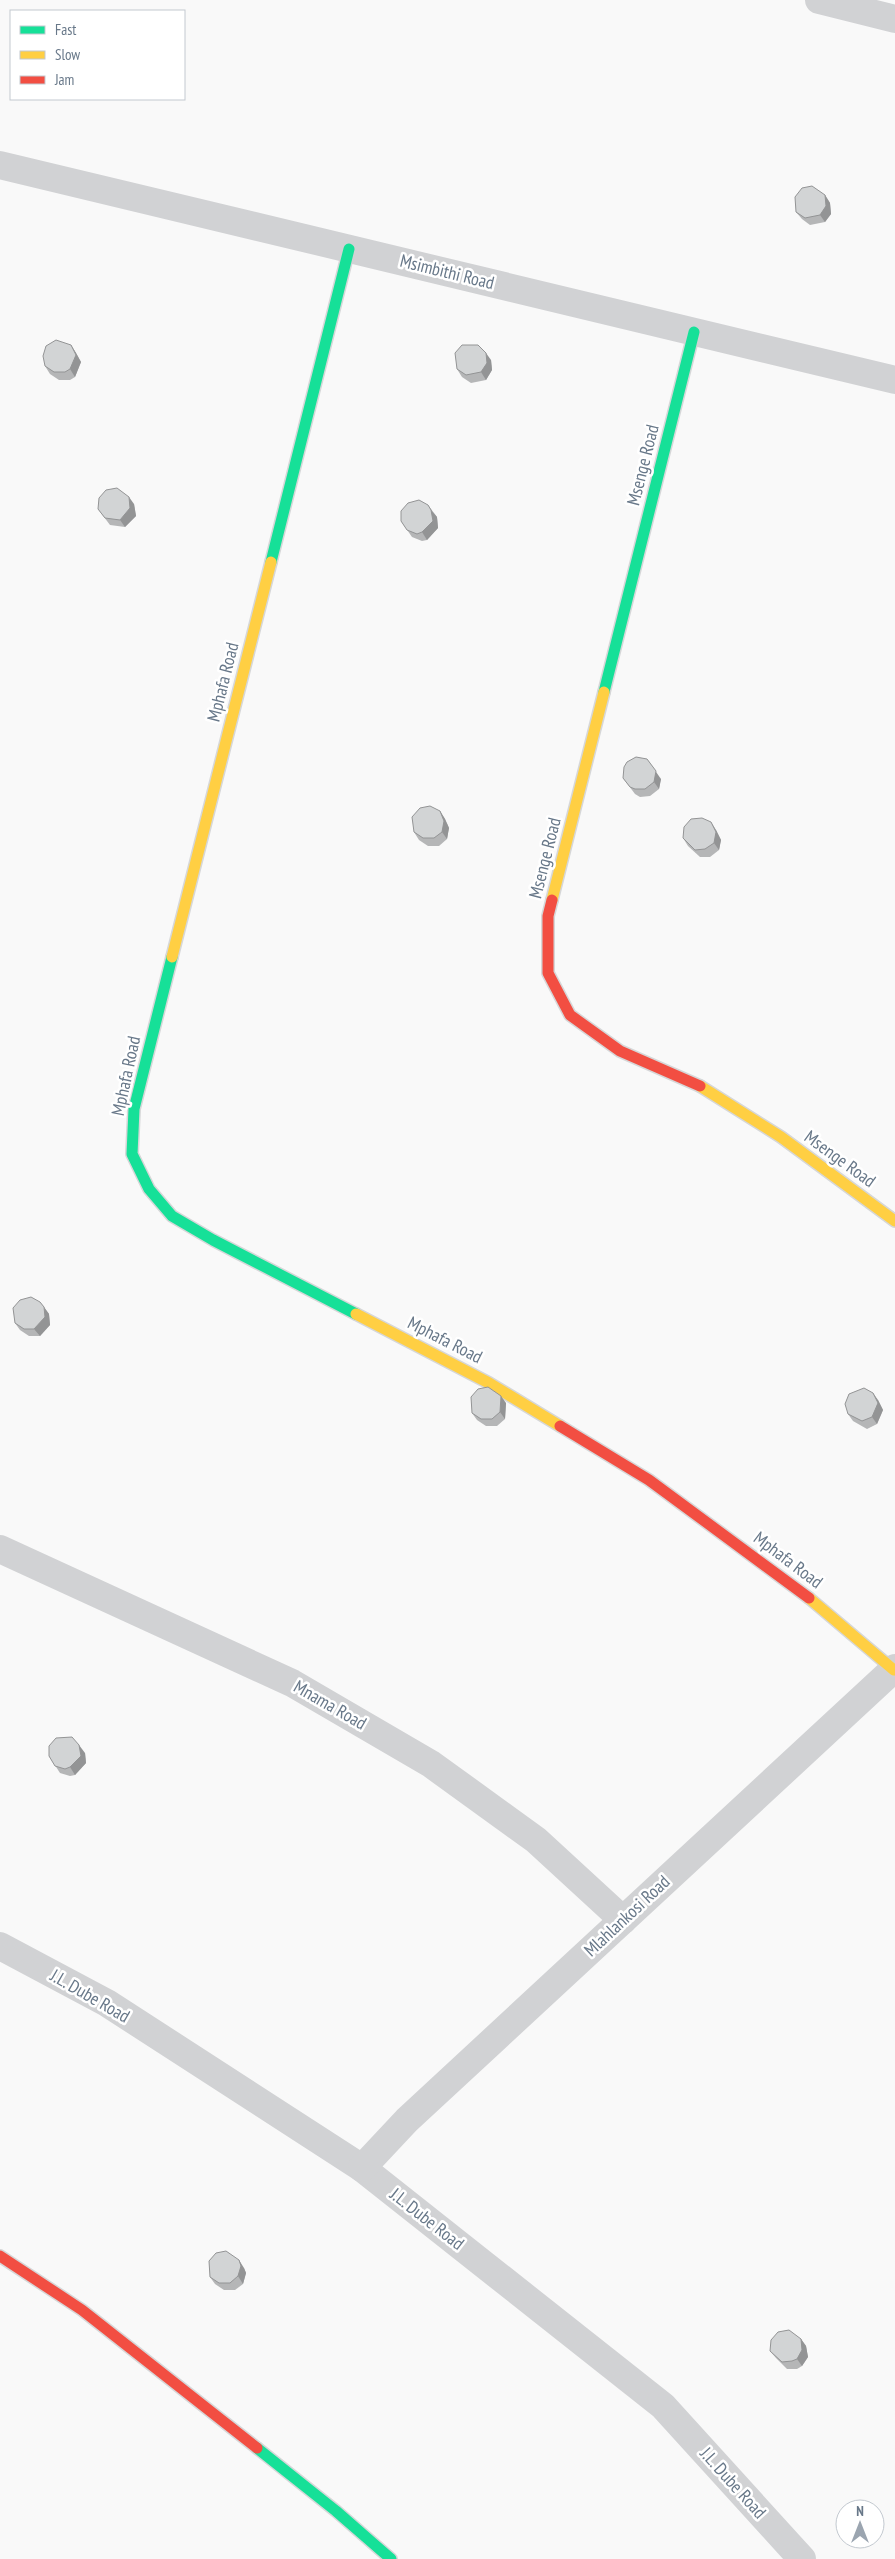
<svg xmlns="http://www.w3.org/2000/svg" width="895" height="2559" font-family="'PT Sans Narrow',sans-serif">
	<rect width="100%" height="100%" fill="#f9f9f9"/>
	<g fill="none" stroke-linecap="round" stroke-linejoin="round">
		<g stroke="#d6d7d8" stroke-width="14">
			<g id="fast">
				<path d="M271 562 349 249"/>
				<path d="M604 692 694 332"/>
				<path d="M172 957 134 1109 132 1154 149 1189 172 1216 213 1240 356 1314"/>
				<path d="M257 2448 336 2511 391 2559"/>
			</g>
		</g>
		<g stroke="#d6d7d8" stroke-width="14">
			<g id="slow">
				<path d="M552 900 604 692"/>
				<path d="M172 957 271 562"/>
				<path d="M700 1086 781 1137 895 1221"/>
				<path d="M356 1314 489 1383 560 1426"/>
				<path d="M809 1598 894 1670"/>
			</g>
		</g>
		<g stroke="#d6d7d8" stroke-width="14">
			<g id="jam">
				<path d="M552 900 548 916V973L570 1015 620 1051 700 1086"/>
				<path d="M560 1426 649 1480 809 1598"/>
				<path d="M0 2256 82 2310 257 2448"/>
			</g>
		</g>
		<g stroke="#d1d2d4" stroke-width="28">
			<path d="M819 0 895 19"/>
			<path d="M0 165 895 380"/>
			<path d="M0 1549 292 1683 431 1764 536 1840 623 1920"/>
			<path d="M0 1946 107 2003 362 2168 663 2406 802 2559"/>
			<path d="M362 2168 407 2120 895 1668"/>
		</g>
		<use href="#fast" stroke="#16e098" stroke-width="11"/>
		<use href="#slow" stroke="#ffcf43" stroke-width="11"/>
		<use href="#jam" stroke="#f24e42" stroke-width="11"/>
	</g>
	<g fill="#b5b6b7">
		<path d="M825 195 830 203 831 214 825 222 810 225 802 219 796 212Z"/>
		<path d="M71 345 76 353 81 362 75 377 70 380H59L50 374 45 366Z"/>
		<path d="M491 360 492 370 486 380 471 383 462 377 457 369Z"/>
		<path d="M134 504 136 516 125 527 110 525 98 509Z"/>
		<path d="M428 505 437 517 438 528 427 540 422 541 412 537 401 521Z"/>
		<path d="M623 778 661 779 659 789 650 796 640 797 635 794Z"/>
		<path d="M440 811 445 819 449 828 447 839 439 846H428L419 840 414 832Z"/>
		<path d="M716 830 721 840 719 850 710 857H700L688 846 683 838Z"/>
		<path d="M40 1302 49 1314 50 1325 40 1336H29L20 1330 15 1323Z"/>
		<path d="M878 1400 883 1410 877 1424 867 1429 853 1421 848 1414Z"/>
		<path d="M506 1403 505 1419 497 1426H486L477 1420 472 1413Z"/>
		<path d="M85 1753 86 1763 75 1775 70 1776 60 1773 49 1756Z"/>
		<path d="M244 2268 246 2273 243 2284 235 2290H224L215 2284 210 2277Z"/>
		<path d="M801 2339 806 2346 808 2357 802 2366 797 2369H787L776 2358 770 2351Z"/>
	</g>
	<g fill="#939495">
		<path d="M825 195 830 203 831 214 825 222 820 215Z"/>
		<path d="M71 345 76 353 81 362 75 377 70 369Z"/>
		<path d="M486 353 491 360 492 370 486 380 481 372Z"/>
		<path d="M129 497 134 504 136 516 125 527 120 520Z"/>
		<path d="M431 510 437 517 438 528 427 540 422 532Z"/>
		<path d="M647 759 661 779 659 789 654 782Z"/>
		<path d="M440 811 445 819 449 828 447 839 442 832Z"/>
		<path d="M711 822 716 830 721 840 719 850 714 843Z"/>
		<path d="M44 1307 49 1314 50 1325 40 1336 34 1329Z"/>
		<path d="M873 1393 878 1400 883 1410 877 1424 872 1417Z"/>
		<path d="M501 1396 506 1403 505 1419 500 1412Z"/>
		<path d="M79 1745 85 1753 86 1763 75 1775 70 1767Z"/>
		<path d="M239 2260 244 2268 246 2273 243 2284 238 2276Z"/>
		<path d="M801 2339 806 2346 808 2357 802 2366 797 2359Z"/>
	</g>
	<g fill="#d2d4d5" stroke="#939495">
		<path d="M812 186 825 195 826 206 820 215 805 218 796 212 795 197 802 188Z"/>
		<path d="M56 340 71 345 76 355 70 369 65 372H54L45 366 43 356 46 346Z"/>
		<path d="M462 345H478L486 353 487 363 481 372 466 375 457 369 455 353Z"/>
		<path d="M117 488 129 497 130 508 120 520 105 518 98 509 99 498 106 490Z"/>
		<path d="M419 500 428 505 431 510 433 521 422 532 417 534 407 530 401 521V511L408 503Z"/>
		<path d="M636 757 647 759 656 771 654 782 645 789H635L630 787 623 778 624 767 627 762Z"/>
		<path d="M430 806 440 811 444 821 442 832 434 838H423L414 832 412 817 420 808Z"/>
		<path d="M702 818 711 822 716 832 714 843 705 849 695 850 683 838 684 827 691 819Z"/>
		<path d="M31 1297 40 1302 44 1307 45 1317 34 1329H24L15 1323 13 1308 20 1300Z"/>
		<path d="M488 1387 501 1396 500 1412 492 1419H481L472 1413 471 1397 478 1389Z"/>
		<path d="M864 1388 873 1393 878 1403 872 1417 862 1421 848 1414 845 1404 849 1394Z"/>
		<path d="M72 1737 79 1745 81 1756 70 1767 65 1769 55 1766 49 1756V1746L56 1738Z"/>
		<path d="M226 2251 239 2260 241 2266 238 2276 230 2283H219L210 2277 209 2261 216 2253Z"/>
		<path d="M789 2330 801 2339 802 2350 797 2359 792 2361 782 2362 770 2351 771 2340 778 2332Z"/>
	</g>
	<g text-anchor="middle" stroke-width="5" stroke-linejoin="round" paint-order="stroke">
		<g font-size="18" fill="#687889" stroke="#fff">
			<text transform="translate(447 272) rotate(14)" y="6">Msimbithi Road</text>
			<text transform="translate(643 465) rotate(-76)" y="6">Msenge Road</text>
			<text transform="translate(223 682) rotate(-76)" y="6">Mphafa Road</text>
			<text transform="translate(545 858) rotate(-76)" y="6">Msenge Road</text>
			<text transform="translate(126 1076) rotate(-78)" y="6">Mphafa Road</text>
			<text transform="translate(840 1159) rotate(36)" y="6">Msenge Road</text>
			<text transform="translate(445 1340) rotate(27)" y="6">Mphafa Road</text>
			<text transform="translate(788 1560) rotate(37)" y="6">Mphafa Road</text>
			<text transform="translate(330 1705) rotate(30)" y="6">Mnama Road</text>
			<text transform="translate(627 1916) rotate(-43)" y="6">Mlahlankosi Road</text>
			<text transform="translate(90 1996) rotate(30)" y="6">J.L. Dube Road</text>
			<text transform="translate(427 2219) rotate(38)" y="6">J.L. Dube Road</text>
			<text transform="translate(733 2483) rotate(48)" y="6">J.L. Dube Road</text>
		</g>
	</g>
	<rect x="10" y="10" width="175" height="90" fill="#ffffff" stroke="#c3c9d0"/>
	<rect x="20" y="26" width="25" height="8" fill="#16e098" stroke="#c3c9d0"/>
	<text x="55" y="35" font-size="15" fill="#687889">Fast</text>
	<rect x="20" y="51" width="25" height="8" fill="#ffcf43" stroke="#c3c9d0"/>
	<text x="55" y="60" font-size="15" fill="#687889">Slow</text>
	<rect x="20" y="76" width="25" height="8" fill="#f24e42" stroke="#c3c9d0"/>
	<text x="55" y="85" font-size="15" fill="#687889">Jam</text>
	<g transform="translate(860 2524)"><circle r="24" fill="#ffffff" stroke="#c3c9d0"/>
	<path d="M0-4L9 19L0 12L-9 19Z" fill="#9ba5b0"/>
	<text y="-8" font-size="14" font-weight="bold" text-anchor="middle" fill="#687889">N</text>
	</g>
</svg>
